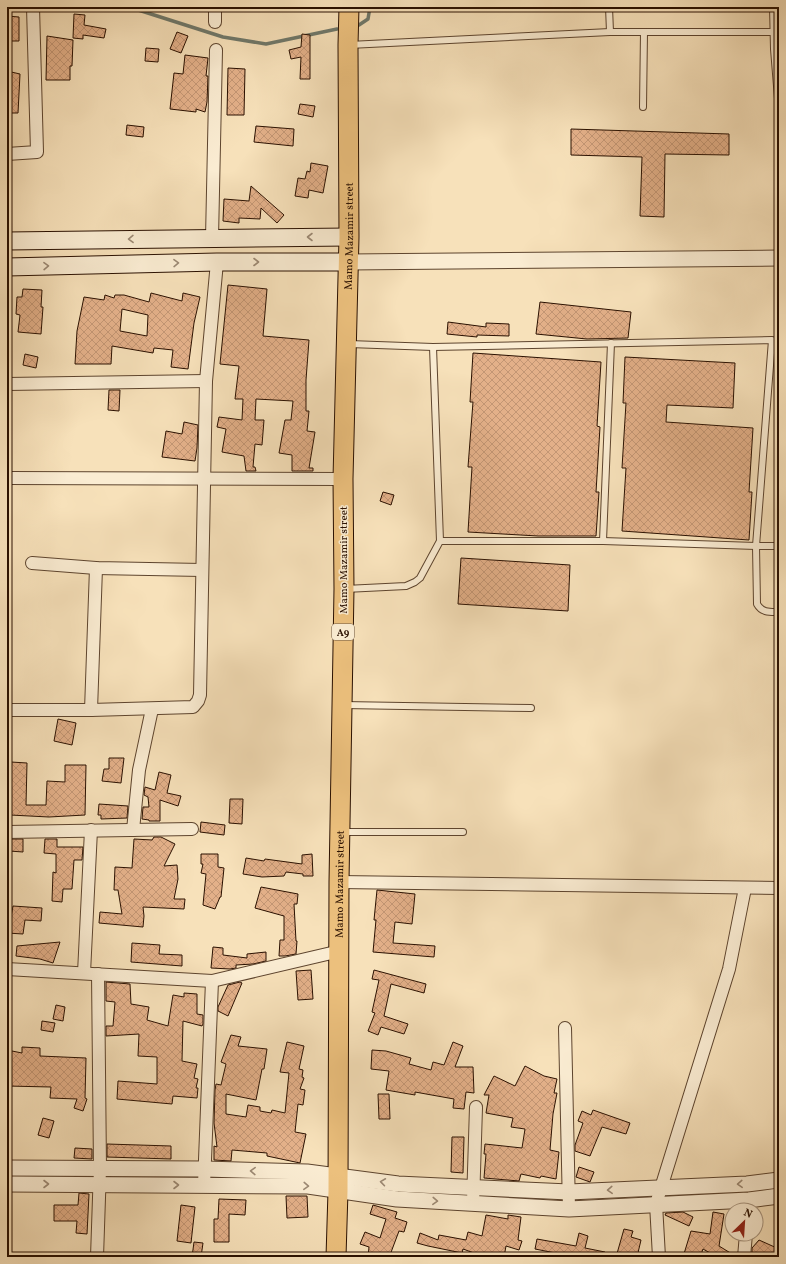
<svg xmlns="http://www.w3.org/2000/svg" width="786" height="1264" font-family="Vollkorn,serif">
	<defs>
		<pattern id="building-cross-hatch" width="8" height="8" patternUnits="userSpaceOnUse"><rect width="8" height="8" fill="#e3b089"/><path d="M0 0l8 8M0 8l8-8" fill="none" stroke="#c39674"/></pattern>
	</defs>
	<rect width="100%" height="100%" fill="#f7e1ba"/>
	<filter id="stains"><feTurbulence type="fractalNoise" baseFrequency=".005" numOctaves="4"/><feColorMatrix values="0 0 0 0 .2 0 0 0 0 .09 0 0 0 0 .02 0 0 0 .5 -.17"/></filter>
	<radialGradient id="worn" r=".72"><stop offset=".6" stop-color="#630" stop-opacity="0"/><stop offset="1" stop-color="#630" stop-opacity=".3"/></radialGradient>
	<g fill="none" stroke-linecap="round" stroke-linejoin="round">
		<g stroke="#6f786a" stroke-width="3.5">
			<path d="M129 7 223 37 266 44 337 29"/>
			<path d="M359 25 368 19 370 7"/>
		</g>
	</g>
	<g fill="url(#building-cross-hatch)" stroke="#2a1000" fill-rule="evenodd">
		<path d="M74 14 85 15 84 25 106 29 104 38 83 35V39L73 38Z"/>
		<path d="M7 16 19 17V41H7Z"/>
		<path d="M177 32 188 36 181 53 170 49Z"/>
		<path d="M302 34 310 35V79H300L301 57 291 59 289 50 301 47Z"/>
		<path d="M47 36 73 40 72 66H70V80H46Z"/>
		<path d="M146 48 159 49 158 62 145 61Z"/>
		<path d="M185 55 208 58 206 76H208L207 102 205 112 196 109V112L170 109 174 73 183 74Z"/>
		<path d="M228 68 245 69 244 115H227Z"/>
		<path d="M7 71 20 74 18 113H7Z"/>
		<path d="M300 104 315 106 313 117 298 114Z"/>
		<path d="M127 125 144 127 143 137 126 135Z"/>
		<path d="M256 126 294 129 293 146 254 142Z"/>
		<path d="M571 129 729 134V155L665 154 664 217 640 216 642 157 571 155Z"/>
		<path d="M311 163 328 166 323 193 309 190 308 198 295 196 298 178 305 179 307 171 310 172Z"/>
		<path d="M251 186 284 215 277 223 261 208 260 219 239 218V223L223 221 224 199 249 201Z"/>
		<path d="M228 285 267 289 263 336 309 340 306 380V411H309L307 431 315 432 309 468H313V471H292V455L279 453 285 420H291L293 401 256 399 255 420H264L262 445 255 444 253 467H255L256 471H246L244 456 222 452 226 429 217 427 219 417 242 420 243 399H235L239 366 220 364Z"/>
		<path d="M23 289 42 290 41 307H43L41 334 18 332 20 315 16 314 17 297H22Z"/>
		<path d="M151 293 182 301 183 293 200 297 194 323 188 369 171 367 173 350 154 348 153 353 112 346 111 364H75L77 331 84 297 104 300 105 295 114 298 115 295H124L149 302ZM122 309 148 315 147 336 120 331Z"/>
		<path d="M540 302 631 312 628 338 587 339 536 334Z"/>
		<path d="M448 322 486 327V323L509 324V336L477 335V337L447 334Z"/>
		<path d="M473 353 601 362 597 426 600 427 596 492H599L596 536H538L468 532 472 467H468L473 402H470Z"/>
		<path d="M25 354 38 357 36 368 23 365Z"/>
		<path d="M625 357 735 363 733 408 667 405 666 422 753 428 749 492H752L749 540 622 531 626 468H622L626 403H623Z"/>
		<path d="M109 390H120L119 411 108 410Z"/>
		<path d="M184 422 198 425 197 448 195 461 162 457 166 431 182 434Z"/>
		<path d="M383 492 394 495 391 505 380 501Z"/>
		<path d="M461 558 570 565 568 611 458 604Z"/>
		<path d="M58 719 76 723 72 745 54 741Z"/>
		<path d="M109 758H124L121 783 102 781 104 769H109Z"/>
		<path d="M11 762 27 763 26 805H46L47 781 65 782V765H86L85 815 49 817 10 815Z"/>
		<path d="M159 772 171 775 167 793 181 796 178 806 160 800V821H149V820L142 819 143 807H149L148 797 144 795 145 787 155 790Z"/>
		<path d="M230 799H243L242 824 229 823Z"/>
		<path d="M99 804 128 806 127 818 101 819V815H98Z"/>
		<path d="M201 822 225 825 224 835 200 832Z"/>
		<path d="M154 837H161L175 844 164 866 177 865 178 879 174 899H185L184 909 143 907 144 916 143 927 99 923 100 912 122 914 118 890H114L115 867 132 868 134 839 152 840Z"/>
		<path d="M10 839H23V852L9 851Z"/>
		<path d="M45 839H57V847H83L82 860H74L72 889H63L62 902 52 901 53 872 56 873V854L44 853Z"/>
		<path d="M201 854H218V867L224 868 221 897H220L215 909 203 905 206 874 201 873 203 864H201Z"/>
		<path d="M312 854 313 876H303V874L286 872 284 876 262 877 243 874 246 858 264 861 265 859 302 864V855Z"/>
		<path d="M261 887 298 894 297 904H294L296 941H297L296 954 285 956H279L280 940H284V916L255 908Z"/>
		<path d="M377 890 415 894 412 924 395 922 393 943 435 946 434 957 373 952 376 920H374Z"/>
		<path d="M13 906 42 908 41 921 25 920 23 934 7 933V923H10Z"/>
		<path d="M60 942 53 963 40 959 16 956 17 946Z"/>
		<path d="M132 943 160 945 159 954 182 955V966L131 962Z"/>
		<path d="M213 947 223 948V955L247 958V954L266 952V961L253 964 236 965V968L230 969 211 968Z"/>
		<path d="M311 970 313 999 298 1000 296 971Z"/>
		<path d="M374 970 426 984 424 993 391 984 384 1016 408 1024 404 1034 381 1027 378 1035 368 1031 375 1013 372 1012 379 980 372 979Z"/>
		<path d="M106 982 130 984 131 1004 149 1007 147 1020 168 1026 173 995 184 997V993L197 994V1014L203 1015V1024L202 1026 183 1021 182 1061 197 1064 194 1078 198 1079 196 1088H198L197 1098 173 1096 172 1104 117 1099 118 1081 157 1084V1057L138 1056 139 1034 106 1036V1026H113L115 1002 106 1001Z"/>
		<path d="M240 982 242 983 228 1016 218 1011V1007L228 985Z"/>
		<path d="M56 1005 65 1007 63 1021 53 1019Z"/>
		<path d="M42 1021 55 1023 53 1032 41 1030Z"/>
		<path d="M231 1035 241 1037 238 1046 267 1049 264 1069H262L256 1100 226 1094V1114L246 1117 248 1105 260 1107V1111L271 1113 272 1110 285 1113 289 1073 280 1072 287 1042 304 1046 299 1069 303 1070 302 1077 304 1078 300 1089 305 1090 303 1105 298 1104 295 1132 306 1134 300 1163 267 1156V1153L232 1150 231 1161 214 1160V1146L217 1147 214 1123 215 1090 216 1084 221 1085 226 1064 221 1062Z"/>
		<path d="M453 1042 463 1046 455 1067H473L474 1093 466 1092 464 1109 453 1108 454 1099 415 1092V1095L386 1090 389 1071 371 1069 372 1050 386 1051 411 1058 409 1064 431 1070 433 1062 444 1065Z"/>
		<path d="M22 1047 40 1048V1056L86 1058 85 1098 87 1099 83 1111 74 1108 77 1099 50 1098 51 1087 7 1086V1050L22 1053Z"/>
		<path d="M525 1066 544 1076 557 1079 554 1093H557L553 1114 550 1150 559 1152 556 1179 541 1176 540 1178 521 1174 519 1181 484 1178 486 1154H484L485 1144 522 1148 525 1129 511 1127 513 1118 486 1113 489 1095H484L494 1076 515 1086Z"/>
		<path d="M378 1094H389L390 1119H379Z"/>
		<path d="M593 1110 630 1123 626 1134 602 1127 590 1156 575 1151V1145L583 1123 578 1121 582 1111 591 1115Z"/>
		<path d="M43 1118 54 1121 49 1138 38 1135Z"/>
		<path d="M452 1137H464L463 1173 451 1172Z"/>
		<path d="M107 1144 171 1146V1159L107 1157Z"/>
		<path d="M75 1148 92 1149V1159L74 1158Z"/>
		<path d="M579 1167 594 1172 590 1182 576 1177Z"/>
		<path d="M79 1193 89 1194 87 1234 76 1233 77 1221H54V1205H78Z"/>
		<path d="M286 1196H307L308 1217 287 1218Z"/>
		<path d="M219 1199 246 1200 245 1215 229 1214V1242H214V1219H218Z"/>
		<path d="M181 1205 195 1207 191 1243 177 1241Z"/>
		<path d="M373 1205 397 1212 395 1218 407 1222 404 1232 399 1231 390 1255 387 1253V1257H368L369 1247 360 1244 365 1232 380 1238 386 1219 370 1214Z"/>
		<path d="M683 1212 693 1217 689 1226 665 1215 666 1213Z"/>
		<path d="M713 1212 724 1214 719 1246 737 1257H717L703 1249 700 1257H683L691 1231 710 1234Z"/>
		<path d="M486 1215 508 1219V1215L521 1217 518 1240 522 1241 519 1250 506 1246 504 1257H485L463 1249 462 1253 428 1246 417 1243 420 1233 438 1240 439 1235 466 1240 468 1232 482 1236Z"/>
		<path d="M624 1229 633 1231 631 1237 641 1240 637 1257H616Z"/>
		<path d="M579 1233 588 1236 585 1248 605 1252V1257H576L535 1249 537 1239 576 1246Z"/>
		<path d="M759 1240 779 1249V1257H752V1248Z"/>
		<path d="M194 1242 203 1243 201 1257H192Z"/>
	</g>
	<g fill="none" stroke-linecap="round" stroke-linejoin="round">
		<g stroke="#5d442e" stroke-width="8">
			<g id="service">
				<path d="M609 7 610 32"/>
				<path d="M773 7 774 49 779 111"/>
				<path d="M349 45 610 32H774"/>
				<path d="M643 107 644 32"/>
				<path d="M349 344 433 347 772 340 756 546 757 604C762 613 770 612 779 612"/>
				<path d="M440 541H603L756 546H779"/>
				<path d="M603 541 611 343"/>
				<path d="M345 589 406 586 415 582 420 578 440 541 433 347"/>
				<path d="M343 705 531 708"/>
				<path d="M342 832H463"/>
			</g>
		</g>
		<g stroke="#5d442e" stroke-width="14">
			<g id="minor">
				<path d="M215 22V7"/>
				<path d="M7 154 37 152 33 7"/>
				<path d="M212 238 216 50"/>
				<path d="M7 384 206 381"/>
				<path d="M7 478 343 479"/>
				<path d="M32 563 96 568 202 570"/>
				<path d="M7 710H91L193 707 198 701 200 695 206 381 217 262"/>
				<path d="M91 710 96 568"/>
				<path d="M133 830 139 770 152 709"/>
				<path d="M7 832 192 829"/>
				<path d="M339 882 779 888"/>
				<path d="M7 969 212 981 340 951"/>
				<path d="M84 973 91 830"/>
				<path d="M565 1028 569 1209"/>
				<path d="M204 1185 212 981"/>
				<path d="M473 1203 476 1107"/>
				<path d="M97 1257 100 1168 98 974"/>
				<path d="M659 1257 656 1204 729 969 745 888"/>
				<path d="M744 1257 746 1234"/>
			</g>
		</g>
		<g stroke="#5d442e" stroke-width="17">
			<g id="tertiary">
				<path d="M348 262 779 258"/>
				<path d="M7 1168 205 1169 307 1172 398 1184 569 1192 747 1184 779 1180"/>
				<path d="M7 1184 308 1186 397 1199 569 1209 749 1200 779 1196"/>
			</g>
		</g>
		<g stroke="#2a1000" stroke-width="19">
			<g id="secondary">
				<path d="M7 241 349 237"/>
				<path d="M7 267 217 262H348"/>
			</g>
		</g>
		<g stroke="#2a1000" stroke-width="21">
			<g id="primary">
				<path id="s1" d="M336 1257 338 1191 339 882 344 589 343 479 349 237 348 45 349 7"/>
			</g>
		</g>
		<use href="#service" stroke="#faecd2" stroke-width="6"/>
		<use href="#minor" stroke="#faecd2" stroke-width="12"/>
		<use href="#tertiary" stroke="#faecd2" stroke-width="15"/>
		<use href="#secondary" stroke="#faecd2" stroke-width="17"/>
		<use href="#primary" stroke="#ecc07d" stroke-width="19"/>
	</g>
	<defs><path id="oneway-chevron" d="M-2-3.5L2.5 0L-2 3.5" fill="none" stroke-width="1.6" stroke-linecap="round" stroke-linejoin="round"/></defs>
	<g stroke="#9c8974">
		<use href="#oneway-chevron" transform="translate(310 237) rotate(180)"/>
		<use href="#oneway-chevron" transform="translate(131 239) rotate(179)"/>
		<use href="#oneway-chevron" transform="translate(256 262)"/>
		<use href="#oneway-chevron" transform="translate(176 263) rotate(-1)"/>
		<use href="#oneway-chevron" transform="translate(46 266) rotate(-1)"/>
		<use href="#oneway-chevron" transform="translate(253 1171) rotate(-178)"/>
		<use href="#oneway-chevron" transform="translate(383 1182) rotate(-172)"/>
		<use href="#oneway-chevron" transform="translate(46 1184)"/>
		<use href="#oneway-chevron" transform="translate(740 1184) rotate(177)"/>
		<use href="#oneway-chevron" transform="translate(176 1185)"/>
		<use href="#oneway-chevron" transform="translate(306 1186) rotate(3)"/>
		<use href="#oneway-chevron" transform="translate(610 1190) rotate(177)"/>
		<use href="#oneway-chevron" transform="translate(435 1201) rotate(3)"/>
	</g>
	<g text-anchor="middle" stroke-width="3" stroke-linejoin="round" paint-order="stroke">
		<rect fill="#faecd2" stroke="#68523f" stroke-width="1" x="332" y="624" width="22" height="16" rx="3"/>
		<g font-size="10" font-weight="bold" fill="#2a1000">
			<text x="343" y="636">A9</text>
		</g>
		<g font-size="11" fill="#2a1000" stroke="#faecd2">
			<text dy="4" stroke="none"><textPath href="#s1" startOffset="1021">Mamo Mazamir street</textPath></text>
			<text transform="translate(343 560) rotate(-90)" y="4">Mamo Mazamir street</text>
			<text dy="4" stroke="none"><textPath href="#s1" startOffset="373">Mamo Mazamir street</textPath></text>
		</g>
	</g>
	<rect width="786" height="1264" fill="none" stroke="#f7e1ba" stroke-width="24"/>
	<rect x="8" y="8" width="770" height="1248" fill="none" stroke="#2a1000" stroke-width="2"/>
	<rect x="12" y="12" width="762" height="1240" fill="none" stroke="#2a1000"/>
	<g transform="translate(744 1222) rotate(25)"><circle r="19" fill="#faecd2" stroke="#a7947e"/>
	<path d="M0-3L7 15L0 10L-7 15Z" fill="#8f2418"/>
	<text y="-6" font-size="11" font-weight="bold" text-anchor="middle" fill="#2a1000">N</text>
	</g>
	<rect width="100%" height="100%" filter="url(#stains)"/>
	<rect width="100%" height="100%" fill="url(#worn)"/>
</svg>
